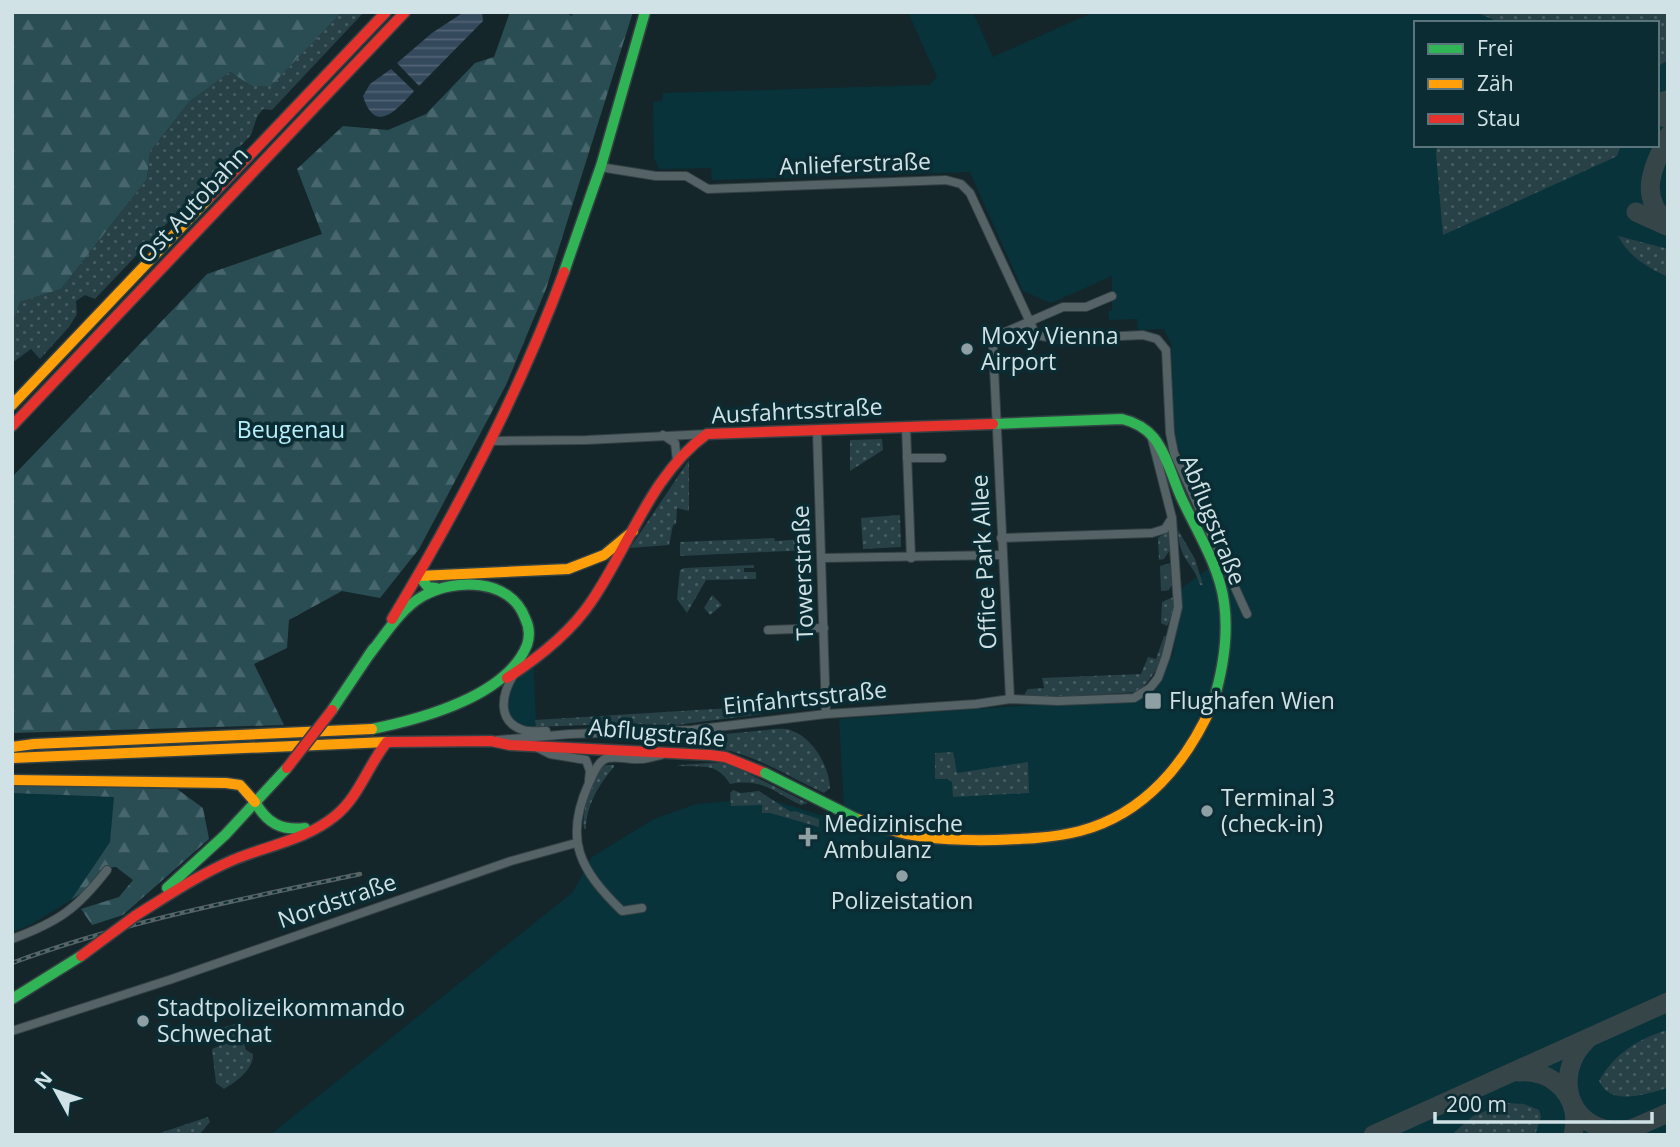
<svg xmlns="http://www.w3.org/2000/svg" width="1680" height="1147" font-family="'Open Sans',sans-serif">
	<defs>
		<pattern id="grass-dots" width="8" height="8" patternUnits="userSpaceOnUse" patternTransform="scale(1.75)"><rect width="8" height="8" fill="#274147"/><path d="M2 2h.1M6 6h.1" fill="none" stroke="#455c62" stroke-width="1.8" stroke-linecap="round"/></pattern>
		<pattern id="forest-firs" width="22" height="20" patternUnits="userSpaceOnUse" patternTransform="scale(1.75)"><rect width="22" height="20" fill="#2a4d54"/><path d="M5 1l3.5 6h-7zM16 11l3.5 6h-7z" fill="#48666d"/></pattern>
		<pattern id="water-rules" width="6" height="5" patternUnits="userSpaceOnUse" patternTransform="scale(1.75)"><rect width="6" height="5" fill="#35495d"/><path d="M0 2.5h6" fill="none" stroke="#516374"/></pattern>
	</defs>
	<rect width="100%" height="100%" fill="#14262a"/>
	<g fill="#08333b" fill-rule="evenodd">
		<path d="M908 12H973L993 57 1094 12H1668V1135H270L573 892 592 857 654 819 696 804 766 798 845 823 839 719 1144 697 1173 655 1182 588 1226 555 1178 447 1174 430 1171 344 1164 329 1138 330 1137 319 1109 320 1108 311 1112 310V276L1051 303 1023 291 970 172 712 180 711 168 659 169 654 158 653 102 662 101 663 93 930 85 937 77ZM1416 23H1657V145H1416Z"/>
		<path d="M532 668 534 669 536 727 529 728 520 725 511 716 507 710 506 696 514 682Z"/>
		<path d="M12 793 115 797 110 842 71 900 30 925 12 932Z"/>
	</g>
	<g fill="url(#grass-dots)">
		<path d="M342 12H364L272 110 263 109 257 117 251 135 95 299 85 295 76 301 77 314 69 327 40 359 31 349 12 363V325L20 302 61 289 147 179 150 152 189 102 230 72 252 86H271Z"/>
		<path d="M1476 12H1668V60L1657 67V23H1501Z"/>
		<path d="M1437 145H1621L1617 156 1611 159 1443 235 1436 154Z"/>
		<path d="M1618 236 1668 249V277C1647 267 1629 257 1618 236Z"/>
		<path d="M882 439 883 450 850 471V440Z"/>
		<path d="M689 460V511L677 508 676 524 673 525 669 545 630 548Z"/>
		<path d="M900 515 901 547 863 549 861 518Z"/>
		<path d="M1170 529 1171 548 1164 559 1159 560 1158 538Z"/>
		<path d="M1178 530 1195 559 1203 585H1200C1193 561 1179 562 1178 530Z"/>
		<path d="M774 538 775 541 807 539 809 550 680 556V542Z"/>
		<path d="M1171 563 1173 583 1169 590 1161 591 1160 566Z"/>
		<path d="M754 565V568H744V572H756V579L706 580 687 613 677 599 680 570 684 568Z"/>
		<path d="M712 595 722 605 710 615 704 608Z"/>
		<path d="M1173 597V613L1167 626 1161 623 1162 602Z"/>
		<path d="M1164 636H1168C1161 658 1156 679 1136 692L1055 698 1025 696V693L1028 689 1044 688 1042 678 1141 674 1148 657 1156 659Z"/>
		<path d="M762 706 763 714 676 725 613 724 536 727 535 720Z"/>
		<path d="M767 730C774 729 783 728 790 730 813 737 829 766 830 788L824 793C798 781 773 766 746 756 710 743 672 741 634 739V737L704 736Z"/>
		<path d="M953 752 957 773 1028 762 1029 793 953 797 952 782 948 779H935V753Z"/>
		<path d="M711 763H727L735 767 808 803 801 805C773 792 764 778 730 784 715 759 699 770 676 765Z"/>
		<path d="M606 765H614V767C599 784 586 806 586 829H584C582 811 590 775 606 765Z"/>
		<path d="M733 790 741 793 759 791 791 812 795 811 819 819V827L770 813H762V805L731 806 730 793Z"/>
		<path d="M238 1023 246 1050 253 1054C254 1069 236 1082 224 1089L216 1083 212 1049 219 1046 216 1040 210 1042 206 1033Z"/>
		<path d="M1668 1030V1088C1645 1094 1611 1107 1599 1081 1614 1054 1639 1038 1668 1030Z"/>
		<path d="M1507 1103 1524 1104 1539 1110 1541 1117 1535 1135H1451L1473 1116Z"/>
		<path d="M208 1117 210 1122 199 1135H154Z"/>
	</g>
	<g fill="url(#forest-firs)">
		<path d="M12 12H342L271 86H252L230 72 189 102 150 152 147 179 61 289 20 302 12 325Z"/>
		<path d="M510 12H565L572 16 573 12H633L546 289 506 385 419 549 380 598 342 591 289 620 287 648 254 664 284 725 12 733V477L207 274 322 234 297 169 343 126 388 130 426 114 475 63 494 57Z"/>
		<path d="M12 785 177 789 203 808 209 839 123 915 92 925 81 909 119 897 133 880 116 867 105 868 87 889 71 900 110 842 114 797 12 793Z"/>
	</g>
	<g fill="url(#water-rules)">
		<path d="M464 12H482L483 21 419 86 397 63 432 33Z"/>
		<path d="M391 69 414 91C398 109 375 136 363 96L370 84Z"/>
	</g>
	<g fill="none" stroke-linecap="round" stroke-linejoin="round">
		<g stroke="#364548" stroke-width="19">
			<path d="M1657 103 1668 100"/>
			<path d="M1657 114 1668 119"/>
			<path d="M1668 136C1653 168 1637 195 1668 224"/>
			<path d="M1636 212 1667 226"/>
			<path d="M1586 1041C1558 1068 1562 1117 1604 1129 1614 1132 1623 1130 1632 1129"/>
			<path d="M1518 1072C1554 1068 1582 1099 1573 1135"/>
			<path d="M1620 1134 1668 1113"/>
			<path d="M1373 1135 1668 1002"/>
		</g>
		<g stroke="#344144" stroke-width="10">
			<g id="street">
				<path d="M600 167 656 176H686L708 189 946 180 961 184 970 193 1036 335 1058 339 1143 335 1157 339 1166 350 1170 433 1174 453 1247 614"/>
				<path d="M906 427 911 558"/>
				<path d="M817 431 826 714"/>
				<path d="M663 435 675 443 677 461"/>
				<path d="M491 441 587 440 707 434"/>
				<path d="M907 458H942"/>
				<path d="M1001 538 1152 533 1165 529 1172 518"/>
				<path d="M822 558 1002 555"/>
				<path d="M768 630 824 628"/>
				<path d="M513 676C502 694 496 721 523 730 529 732 538 731 546 731"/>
				<path d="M1010 699 993 347 998 336 1003 333 1063 307H1086L1112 296"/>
				<path d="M498 740 570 734 692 730 826 714 976 704 1010 699 1058 701 1134 698 1150 688 1158 678 1166 656 1178 607 1172 518 1152 439"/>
				<path d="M538 748 550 754 586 760 590 771 589 780"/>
				<path d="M642 908 622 911C580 870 563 840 589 783 593 775 598 760 608 758 618 756 630 760 640 759 647 759 655 756 661 755"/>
				<path d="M12 939C58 922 77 909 107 870"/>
				<path d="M12 1031 172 979 511 861 576 843"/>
			</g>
		</g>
		<g stroke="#344144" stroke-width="13">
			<g id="fast">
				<path d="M564 272 601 166 645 12"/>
				<path d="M993 424 1122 419C1135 422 1145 427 1154 438 1167 455 1172 477 1181 497 1196 530 1219 565 1224 602 1229 637 1223 670 1213 703"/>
				<path d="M419 576 428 587 436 588"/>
				<path d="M369 655C385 635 400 609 423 596 455 578 510 578 525 618 529 626 530 636 527 645 507 696 421 719 372 729"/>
				<path d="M332 710 373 649"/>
				<path d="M255 802C267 823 281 831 305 828"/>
				<path d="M167 888 225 835 287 768"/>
				<path d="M12 999 81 956"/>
			</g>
		</g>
		<g stroke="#344144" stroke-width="13">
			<g id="slow">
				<path d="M12 405 208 199"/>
				<path d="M419 576 568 569 604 555 633 531"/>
				<path d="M12 747 34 744 372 729"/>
				<path d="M12 758 387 742"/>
				<path d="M12 780 226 783 240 785 255 802"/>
				<path d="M855 818C901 838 945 841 995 840 1023 839 1053 838 1080 831 1145 814 1187 762 1213 703"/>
			</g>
		</g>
		<g stroke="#344144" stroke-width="13">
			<g id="jam">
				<path d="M208 199 386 12"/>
				<path d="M12 426 405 12"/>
				<path d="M392 619C459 508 519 393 564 272"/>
				<path d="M507 678C538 658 570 633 591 602 629 547 651 474 707 434L993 424"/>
				<path d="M387 742 491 741 510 745 710 755 725 757 765 773"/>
				<path d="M135 916C167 896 198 875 233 860 266 846 306 840 335 816 359 797 368 765 387 742"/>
			</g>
		</g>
		<use href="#street" stroke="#566366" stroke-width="8"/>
		<use href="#fast" stroke="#30b455" stroke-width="10"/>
		<use href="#slow" stroke="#ff9f0a" stroke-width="10"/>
		<use href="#jam" stroke="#e5322d" stroke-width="10"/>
		<g stroke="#576466" stroke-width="4.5">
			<path id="rail" d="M12 963C125 921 243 899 360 874"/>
		</g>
		<use href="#rail" stroke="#0b2c33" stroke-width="2" stroke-dasharray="5" stroke-linecap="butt"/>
		<g stroke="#344144" stroke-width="13" stroke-linecap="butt">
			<path id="fast-bridge" d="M765 773 855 818"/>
		</g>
		<g stroke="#344144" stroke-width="13" stroke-linecap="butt">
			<g id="jam-bridge">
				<path d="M287 768 332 710"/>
				<path d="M81 956 135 916"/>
			</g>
		</g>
		<use href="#fast-bridge" stroke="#30b455" stroke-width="10"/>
		<use href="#jam-bridge" stroke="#e5322d" stroke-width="10"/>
	</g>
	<g fill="#8ea0a4" stroke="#0b2c33" stroke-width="2.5">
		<circle cx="967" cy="349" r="7"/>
		<rect x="1144" y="692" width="18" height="18" rx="3.5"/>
		<circle cx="1207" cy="811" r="7"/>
		<path d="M804.5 826.5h7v7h7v7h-7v7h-7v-7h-7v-7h7z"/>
		<circle cx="902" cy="876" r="7"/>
		<circle cx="143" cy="1021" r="7"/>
	</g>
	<g text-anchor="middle" stroke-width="7" stroke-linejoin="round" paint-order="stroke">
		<g font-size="23" fill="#d0e2e6" stroke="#0b2c33">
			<text transform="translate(855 164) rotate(-2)" y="8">Anlieferstraße</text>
			<text transform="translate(193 205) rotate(-47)" y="8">Ost Autobahn</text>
			<text transform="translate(797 411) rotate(-3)" y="8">Ausfahrtsstraße</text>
			<text transform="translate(1213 520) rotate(68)" y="8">Abflugstraße</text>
			<text transform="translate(984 562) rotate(-93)" y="8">Office Park Allee</text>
			<text transform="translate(803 573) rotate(-92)" y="8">Towerstraße</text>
			<text transform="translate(805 698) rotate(-6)" y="8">Einfahrtsstraße</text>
			<text transform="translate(657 733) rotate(5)" y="8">Abflugstraße</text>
			<text transform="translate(337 901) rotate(-19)" y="8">Nordstraße</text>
		</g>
		<g font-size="23" fill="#d0e2e6" stroke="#0b2c33" text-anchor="start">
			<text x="981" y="344">Moxy Vienna<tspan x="981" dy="26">Airport</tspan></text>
			<text x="1169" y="709">Flughafen Wien</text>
			<text x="1221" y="806">Terminal 3<tspan x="1221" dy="26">(check-in)</tspan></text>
			<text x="824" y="832">Medizinische<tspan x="824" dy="26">Ambulanz</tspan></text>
			<text x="902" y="909" text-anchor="middle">Polizeistation</text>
			<text x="157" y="1016">Stadtpolizeikommando<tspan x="157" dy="26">Schwechat</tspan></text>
		</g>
		<g font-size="23" fill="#b7effd" stroke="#0b2c33">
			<text x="291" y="438">Beugenau</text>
		</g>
	</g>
	<rect width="1680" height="1147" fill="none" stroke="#d0e2e6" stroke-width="28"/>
	<rect x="1414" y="21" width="245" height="126" fill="#0b2c33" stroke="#5a757b" stroke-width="2"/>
	<rect x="1428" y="44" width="35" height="10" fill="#30b455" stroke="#5a757b" stroke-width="2"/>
	<text x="1477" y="56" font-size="21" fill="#d0e2e6">Frei</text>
	<rect x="1428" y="79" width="35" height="10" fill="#ff9f0a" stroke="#5a757b" stroke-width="2"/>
	<text x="1477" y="91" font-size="21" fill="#d0e2e6">Zäh</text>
	<rect x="1428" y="114" width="35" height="10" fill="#e5322d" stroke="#5a757b" stroke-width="2"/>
	<text x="1477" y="126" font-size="21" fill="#d0e2e6">Stau</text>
	<g transform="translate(56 1091) rotate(310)" stroke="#0b2c33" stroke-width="5" paint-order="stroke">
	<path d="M0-5L12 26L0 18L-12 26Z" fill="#d0e2e6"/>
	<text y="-10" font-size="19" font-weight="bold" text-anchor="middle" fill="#d0e2e6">N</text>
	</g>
	<path d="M1435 1112v10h217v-10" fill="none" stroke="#d0e2e6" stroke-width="3.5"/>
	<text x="1446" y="1112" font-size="21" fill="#d0e2e6" stroke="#0b2c33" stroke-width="5" paint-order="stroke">200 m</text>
</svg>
